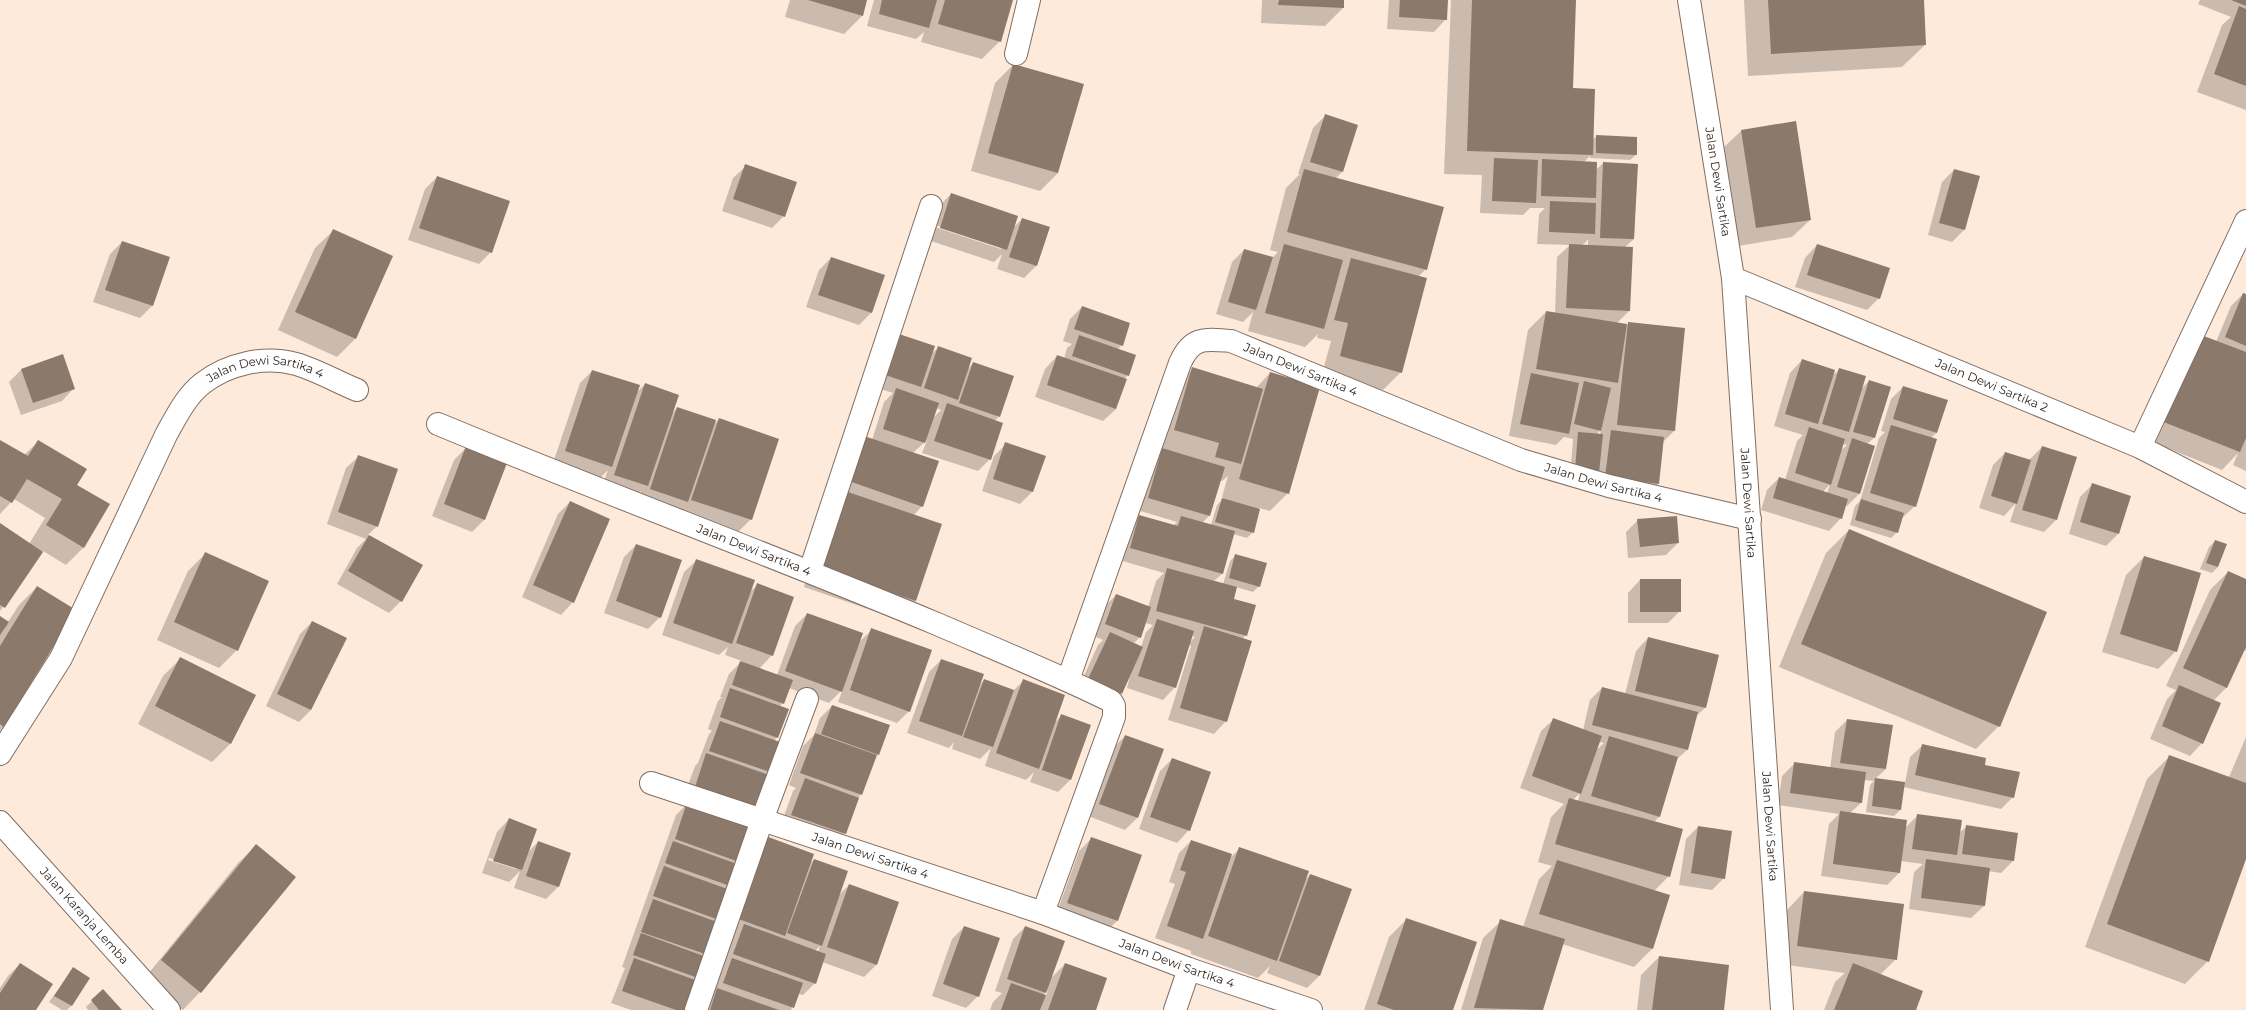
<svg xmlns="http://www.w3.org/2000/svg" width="2246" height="1010" font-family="Montserrat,sans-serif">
	<rect width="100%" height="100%" fill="#feeadb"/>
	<g fill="#0003" fill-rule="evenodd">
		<path d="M790 0H866L862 16 844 34 785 17Z"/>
		<path d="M874 0H1012L1000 41 982 59 921 42 924 32 916 39 867 26Z"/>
		<path d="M1262 0H1343V8L1325 26 1261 23Z"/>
		<path d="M1389 0H1447L1446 19 1434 32 1387 29Z"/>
		<path d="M1451 0H1575L1572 89 1592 140 1597 136 1636 155 1630 160 1590 158V156L1584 162 1596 170 1603 163 1637 164 1634 239 1625 247 1629 311 1616 324 1684 329 1674 431 1663 442 1658 484 1646 496 1570 476 1573 439 1564 437 1556 445 1509 436 1528 330 1546 312 1555 314 1557 257 1570 245 1537 244 1539 214 1545 208H1530L1523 215 1480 213 1482 175 1444 174ZM1588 239V246L1582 245 1586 242ZM1601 429 1600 435H1596Z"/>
		<path d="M1744 0H1923L1925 45 1902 67 1748 76Z"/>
		<path d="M2200 0H2246V110L2197 92 2222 25 2231 17 2198 4Z"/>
		<path d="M1013 65 1058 173 1040 191 971 171 995 83Z"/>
		<path d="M1325 116 1356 126 1342 172 1335 179 1426 269 1418 277 1401 372 1383 390 1322 374 1331 341 1317 338 1318 334 1305 347 1248 331 1253 312 1243 322 1216 314 1232 262 1244 250 1272 258 1278 252 1270 250 1286 188 1300 174H1298L1313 128Z"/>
		<path d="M1795 122 1810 220 1792 237 1738 246 1723 148 1741 131Z"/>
		<path d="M746 166 784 216 772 228 722 211 733 178Z"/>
		<path d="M1954 170 1979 177 1964 230 1952 242 1928 235 1942 182Z"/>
		<path d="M437 177 491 252 479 264 408 240 425 189Z"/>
		<path d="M951 194 1014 227 1022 219 1049 227 1036 266 1024 278 997 269 1002 254 994 262 928 240 939 206ZM935 225 1001 247V249L935 227Z"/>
		<path d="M333 231 392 257 355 339 337 357 278 330 315 248Z"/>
		<path d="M122 242 168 257 152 306 140 318 93 302 110 254Z"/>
		<path d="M1817 245 1879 298 1867 310 1795 287 1805 258Z"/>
		<path d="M831 258 884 275 871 313 859 325 806 307 819 270Z"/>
		<path d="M2243 294 2246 295V471L2233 465 2238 453 2222 470 2144 439 2216 342 2231 306Z"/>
		<path d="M1082 307 1122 345 1118 349 1128 375 1124 379 1116 409 1103 421 1035 397 1045 369 1057 356 1064 359 1067 348 1072 344 1063 341 1070 319Z"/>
		<path d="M884 346 931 354 938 348 967 370 973 363 999 416 995 421 990 459 978 471 922 453 927 440 913 453 922 506 914 515 915 601 897 619 804 587 830 511 835 493 872 440 884 402 893 393 871 386ZM936 408 941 410 932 419Z"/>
		<path d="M62 355 74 388 62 401 21 415 9 382 21 370Z"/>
		<path d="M1802 360 1832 376 1840 369 1861 389 1869 381 1874 438 1867 444 1859 494 1847 506 1845 505 1841 518 1829 531 1761 510 1767 490 1779 478 1785 480 1797 441 1803 435 1774 426 1790 373ZM1843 444 1847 445 1840 451ZM1830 484 1827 493 1823 492Z"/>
		<path d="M1193 369 1256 388 1270 373 1288 493 1270 511 1259 508 1253 532 1247 538 1233 534 1222 574 1214 581 1223 584 1230 561 1236 555 1259 586 1253 592 1236 587 1232 599 1246 635 1242 639 1226 721 1214 734 1168 720 1191 646 1189 645 1175 687 1163 700 1127 688 1131 672 1121 693 1109 705 1077 691 1098 645 1103 640 1094 636 1104 607 1116 595 1148 607 1156 581 1164 573 1119 560 1128 528 1140 516 1173 526 1177 522 1137 510 1150 462 1163 449 1157 448 1175 386ZM1228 476 1222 497 1224 498 1217 505 1211 525 1202 523 1209 516 1219 481H1222ZM1145 623 1153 625 1146 632 1141 647 1133 644 1140 637ZM1192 636 1195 637 1190 642Z"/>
		<path d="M592 371 636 393 645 384 671 415 677 408 713 425 719 419 751 519 733 537 638 501 641 491 635 498 602 487 608 470 599 479 553 463 580 383Z"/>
		<path d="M1903 387 1937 432 1931 438 1915 506 1902 518 1897 532 1891 538 1850 525 1855 506 1860 501 1879 438 1885 432 1881 431 1891 399Z"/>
		<path d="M0 441 24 455 38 442 76 485 84 547 66 565 43 551 0 611V524L29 544 45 518 14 499 0 514Z"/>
		<path d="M1006 444 1033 491 1020 504 982 491 994 456Z"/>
		<path d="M2042 447 2076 458 2056 520 2044 532 2010 522 2016 503 2004 516 1979 508 1993 465 2005 453 2029 460Z"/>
		<path d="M466 448 506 463 484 520 472 532 432 516 454 460Z"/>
		<path d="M359 456 377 526 368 535 422 566 401 601 389 613 337 584 357 548 366 539 327 524 346 468Z"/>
		<path d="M2092 485 2118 534 2106 546 2069 534 2080 497Z"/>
		<path d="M570 502 573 602 561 615 522 597 558 514Z"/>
		<path d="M1638 520 1678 543 1666 555 1628 558 1626 532Z"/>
		<path d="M1849 530 1999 726 1976 749 1779 667 1826 553Z"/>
		<path d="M2215 541 2218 567 2212 573 2200 569 2209 547Z"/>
		<path d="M636 545 660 617 648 629 604 613 624 557Z"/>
		<path d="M206 553 237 650 219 668 157 640 188 571Z"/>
		<path d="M2144 557 2176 651 2158 669 2102 652 2126 575Z"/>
		<path d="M697 560 750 592 758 584 772 655 759 669 777 675 795 626 807 614 858 643 872 630 909 711 897 723 838 702 843 689 829 703 789 688 780 707 777 737 774 741 782 743 756 809 683 799 695 766 698 763 709 734 712 731 708 729 718 701 722 697H720L729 674 742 661 725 655 728 647 719 655 662 635 684 572Z"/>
		<path d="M2228 572 2246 580V651L2244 650 2226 688 2213 701 2202 743 2190 756 2150 739 2167 699 2176 690 2166 686 2210 590Z"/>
		<path d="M1640 580H1680V611L1668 623H1628V593Z"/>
		<path d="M37 587 4 726 0 730V617L8 622 19 605Z"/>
		<path d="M312 622 346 638 311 710 299 722 266 706 300 634Z"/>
		<path d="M1648 638 1705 708 1695 717 1687 750 1676 760 1659 817 1654 822 1669 876 1654 891 1669 896 1652 949 1634 967 1562 944 1542 1010H1461L1483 938 1501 921 1523 927 1539 879 1552 866 1538 862 1551 817 1564 804 1520 788 1541 731 1554 719 1583 730 1590 700 1602 688 1625 694 1636 651ZM1599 742 1604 743 1595 751ZM1580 793 1578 801 1573 800Z"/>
		<path d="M181 658 255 695 230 744 212 762 138 724 163 676Z"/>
		<path d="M941 660 979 686 984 680 1013 691 1023 681 1054 723 1062 715 1070 780 1058 792 1030 782 1034 772 1026 780 985 766 991 748 980 759 952 749 954 742 949 748 907 733 929 672Z"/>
		<path d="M832 706 878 754 875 757 845 833 833 846 780 827 793 791 796 788 789 785 803 746 814 735 820 718Z"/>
		<path d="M1847 720 1886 769 1875 779 1905 783 1910 757 1923 745 1984 765 2013 797 2001 809 1903 787 1900 810 1894 816 1866 812 1870 785 1874 781 1864 780 1861 803 1850 813 1905 828 1918 815 1959 833 1966 827 2017 834 2013 861 2001 873 1988 871 1984 906 1971 918 1909 909 1914 872 1923 864 1900 861 1899 873 1887 885 1821 876 1829 824 1839 814 1778 805 1782 776 1794 764 1830 769 1835 732Z"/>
		<path d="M1125 736 1137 818 1125 830 1088 816 1113 748Z"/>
		<path d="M2246 737V857L2208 961 2185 984 2085 947 2147 779 2170 756 2229 777Z"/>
		<path d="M1172 759 1189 830 1177 843 1139 829 1160 771Z"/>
		<path d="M688 803 744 856 809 864 814 860 838 896 849 885 898 903 876 965 864 977 822 962 815 983 803 995 798 994 791 1010H703L720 971 724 967 722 966 686 1010H631L611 1003 625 968 622 967 676 815ZM820 946 818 952 815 951Z"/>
		<path d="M509 819 527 853 538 842 570 854 558 887 546 899 514 888 520 871 509 882 482 873 497 832ZM489 858 516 867V869L488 860Z"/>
		<path d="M1698 827 1724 878 1712 890 1679 885 1686 839Z"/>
		<path d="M1091 839 1117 921 1105 933 1056 915 1079 851Z"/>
		<path d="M1191 841 1229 859 1240 848 1304 881 1310 875 1320 975 1307 988 1267 973 1270 966 1258 978 1191 954V951L1155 938 1175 884 1169 882 1179 853Z"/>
		<path d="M256 846 200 992 183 1010 144 979 238 863Z"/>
		<path d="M1804 892 1896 959 1880 975 1915 1010H1824L1835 982 1845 973 1780 964 1787 910Z"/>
		<path d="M1407 919 1452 1010H1364L1389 937Z"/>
		<path d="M964 927 978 996 966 1008 932 996 952 939Z"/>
		<path d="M1025 927 1050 979 1065 964 1095 1010H990L993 1002 1002 993 995 991 1013 939ZM1048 990 1046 996 1043 995Z"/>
		<path d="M1659 957 1723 1010H1637L1641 975Z"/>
		<path d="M20 964 34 1010H0V988L8 976Z"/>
		<path d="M74 969 89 978 71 1006 67 1010H62L49 1002Z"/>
		<path d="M103 990 121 1010H88L86 1007Z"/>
	</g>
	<g fill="#8b796c">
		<path d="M808 0H867L863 16Z"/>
		<path d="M882 0H937L929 28 879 14Z"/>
		<path d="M945 0H1013L1001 42 938 24Z"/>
		<path d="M1279 0H1344V8L1278 5Z"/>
		<path d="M1400 0H1448L1447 20 1399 17Z"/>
		<path d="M1472 0H1576L1573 88 1595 89 1593 155 1467 151Z"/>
		<path d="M1768 0H1924L1926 45 1771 54Z"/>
		<path d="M2231 0H2246V6Z"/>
		<path d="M2239 6 2246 9V86L2214 74Z"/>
		<path d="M1013 64 1084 84 1058 173 988 153Z"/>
		<path d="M1325 114 1358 125 1343 172 1310 162Z"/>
		<path d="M1796 121 1811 220 1756 228 1741 130Z"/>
		<path d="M1596 135 1637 137V155L1596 153Z"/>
		<path d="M1494 158 1538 160 1536 203 1492 201Z"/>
		<path d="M1542 159 1597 162 1596 198 1541 196Z"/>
		<path d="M1603 162 1638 164 1634 239 1600 238Z"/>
		<path d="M745 164 797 182 785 217 733 199Z"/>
		<path d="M1304 169 1444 207 1427 270 1287 232Z"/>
		<path d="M1954 169 1980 176 1965 230 1939 223Z"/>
		<path d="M437 176 510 201 492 253 419 228Z"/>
		<path d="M951 193 1018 216 1007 250 940 228Z"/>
		<path d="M1550 201 1596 203 1595 234 1549 232Z"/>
		<path d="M1022 218 1050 227 1037 266 1009 257Z"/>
		<path d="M333 229 393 256 356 339 295 312Z"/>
		<path d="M122 241 170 257 153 306 105 290Z"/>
		<path d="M1284 244 1343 260 1324 329 1265 313Z"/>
		<path d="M1569 244 1633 247 1630 311 1566 308Z"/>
		<path d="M1817 244 1890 268 1880 299 1807 275Z"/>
		<path d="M1244 249 1273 257 1256 310 1228 302Z"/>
		<path d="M831 257 885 275 872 313 818 295Z"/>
		<path d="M1351 258 1427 278 1402 373 1340 356 1348 323 1334 320Z"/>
		<path d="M2243 293 2246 294V346L2225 337Z"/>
		<path d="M1082 306 1130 323 1123 346 1074 329Z"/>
		<path d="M1546 311 1627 324 1618 383 1536 369Z"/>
		<path d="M1628 322 1685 328 1675 431 1617 425Z"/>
		<path d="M896 333 935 346 921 387 882 374Z"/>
		<path d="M2196 333 2246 352V438L2240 452 2161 421Z"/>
		<path d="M1079 335 1136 355 1129 376 1072 356Z"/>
		<path d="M938 346 972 358 958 400 924 388Z"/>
		<path d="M63 354 75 389 33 403 21 369Z"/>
		<path d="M1057 355 1127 379 1116 409 1047 385Z"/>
		<path d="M1802 359 1835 370 1818 424 1785 414Z"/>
		<path d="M973 362 1014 376 1000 417 959 403Z"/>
		<path d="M1192 367 1263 389 1241 464 1215 457 1219 443 1174 430Z"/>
		<path d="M1839 368 1866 376 1849 432 1822 424Z"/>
		<path d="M592 370 640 385 612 467 565 451Z"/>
		<path d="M1270 372 1320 387 1289 494 1239 479Z"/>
		<path d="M1531 373 1579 383 1569 434 1520 424Z"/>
		<path d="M1869 380 1891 387 1875 438 1853 432Z"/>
		<path d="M1584 381 1611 388 1601 431 1574 424Z"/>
		<path d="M645 383 679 395 648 486 614 475Z"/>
		<path d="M1903 386 1948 400 1937 433 1893 419Z"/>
		<path d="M896 388 939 403 925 443 883 429Z"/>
		<path d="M947 403 1003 423 991 460 934 441Z"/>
		<path d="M677 407 716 420 688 502 650 489Z"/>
		<path d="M719 418 779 439 752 520 691 500Z"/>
		<path d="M1891 425 1937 439 1916 507 1870 493Z"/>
		<path d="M1809 427 1845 439 1831 485 1795 473Z"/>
		<path d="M1611 430 1664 437 1659 484 1605 477Z"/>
		<path d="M1578 432 1603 434 1599 473 1575 470Z"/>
		<path d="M861 435 939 461 923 507 846 480Z"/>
		<path d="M1852 438 1875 446 1860 494 1837 487Z"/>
		<path d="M0 440 28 456 38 440 87 469 77 485 110 504 84 548 46 525 62 499 27 479 12 503 0 496Z"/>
		<path d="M1005 442 1046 456 1033 492 993 479Z"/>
		<path d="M466 446 507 463 485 520 444 504Z"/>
		<path d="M2042 446 2077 457 2057 520 2022 510Z"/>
		<path d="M1162 448 1225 467 1210 516 1148 498Z"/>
		<path d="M2005 452 2031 460 2017 504 1991 496Z"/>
		<path d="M358 455 398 469 378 527 338 512Z"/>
		<path d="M1779 477 1848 499 1842 519 1773 498Z"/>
		<path d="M2092 483 2131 496 2119 534 2080 522Z"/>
		<path d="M848 492 942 524 916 601 821 569Z"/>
		<path d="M1222 498 1260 509 1254 533 1215 522Z"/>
		<path d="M1861 499 1904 513 1898 533 1855 520Z"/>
		<path d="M570 501 610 519 574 603 533 585Z"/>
		<path d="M1139 515 1178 526 1181 516 1235 531 1223 574 1130 548Z"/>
		<path d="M1677 516 1679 543 1640 547 1637 519Z"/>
		<path d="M0 523 43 552 5 608 0 605Z"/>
		<path d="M1849 529 2047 612 2000 727 1801 644Z"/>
		<path d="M369 535 423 565 402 602 348 571Z"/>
		<path d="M2215 540 2227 544 2218 567 2206 563Z"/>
		<path d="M636 544 682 560 661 618 616 601Z"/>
		<path d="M205 552 269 581 238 651 174 622Z"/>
		<path d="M1235 554 1267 563 1260 587 1229 578Z"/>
		<path d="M2144 556 2201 573 2177 652 2120 634Z"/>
		<path d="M696 559 755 580 732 644 673 623Z"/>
		<path d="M1167 568 1237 587 1234 599 1256 605 1247 636 1156 611Z"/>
		<path d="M2228 571 2246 579V647L2227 688 2183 668Z"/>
		<rect x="1640" y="579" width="41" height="33"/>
		<path d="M757 583 794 597 773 656 736 643Z"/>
		<path d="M37 586 76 610 4 727 0 724V646Z"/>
		<path d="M1116 594 1151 607 1141 638 1105 624Z"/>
		<path d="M807 613 863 633 842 692 785 671Z"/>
		<path d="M0 616 9 622 0 635Z"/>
		<path d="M1157 619 1194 631 1176 688 1138 676Z"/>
		<path d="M312 621 347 638 311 710 277 694Z"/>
		<path d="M1204 626 1252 641 1227 722 1180 708Z"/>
		<path d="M871 628 932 650 910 712 850 690Z"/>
		<path d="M1110 632 1143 647 1122 694 1088 679Z"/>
		<path d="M1648 637 1719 655 1706 708 1635 691Z"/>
		<path d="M180 657 256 695 231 744 155 706Z"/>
		<path d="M941 659 984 674 962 736 919 721Z"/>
		<path d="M740 661 793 680 784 704 732 685Z"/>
		<path d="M984 679 1014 690 993 747 963 737Z"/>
		<path d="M1023 679 1065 695 1039 769 996 753Z"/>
		<path d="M2179 685 2221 703 2203 744 2162 726Z"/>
		<path d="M1602 687 1698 712 1688 750 1592 725Z"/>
		<path d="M730 688 789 709 778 738 720 717Z"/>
		<path d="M832 705 890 725 879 755 821 734Z"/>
		<path d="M1061 714 1091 725 1071 780 1042 770Z"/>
		<path d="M1553 718 1602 736 1581 794 1532 776Z"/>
		<path d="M1847 719 1893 725 1886 769 1840 763Z"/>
		<path d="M720 721 783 743 773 773 709 751Z"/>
		<path d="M815 733 877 755 862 795 800 773Z"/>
		<path d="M1125 735 1164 749 1138 818 1099 804Z"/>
		<path d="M1609 736 1678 757 1660 817 1591 796Z"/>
		<path d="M1922 744 1986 758 1985 765 2020 772 2014 798 1915 775Z"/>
		<path d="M706 753 769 775 757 809 695 787Z"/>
		<path d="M2169 755 2246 783V859L2209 962 2107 924Z"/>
		<path d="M1172 758 1211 772 1190 831 1150 817Z"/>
		<path d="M1794 762 1866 772 1862 803 1790 793Z"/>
		<path d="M805 778 859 798 846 834 791 815Z"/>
		<path d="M1875 778 1905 782 1901 810 1872 806Z"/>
		<path d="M1569 798 1683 829 1670 877 1555 844Z"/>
		<path d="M687 802 756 826 742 863 675 839Z"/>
		<path d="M1840 811 1907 820 1900 873 1833 864Z"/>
		<path d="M1917 814 1962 820 1957 855 1912 849Z"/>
		<path d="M509 818 537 829 522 870 493 861Z"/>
		<path d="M1966 825 2018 833 2014 861 1962 854Z"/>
		<path d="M1698 826 1732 831 1725 879 1691 873Z"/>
		<path d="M763 835 814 854 785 936 733 917Z"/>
		<path d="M1091 837 1142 855 1118 921 1067 903Z"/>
		<path d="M1191 840 1232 854 1203 939 1167 926 1186 872 1180 870Z"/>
		<path d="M538 841 571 853 559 887 526 876Z"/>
		<path d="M673 841 740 865 733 887 665 863Z"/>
		<path d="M256 844 296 877 201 993 161 960Z"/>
		<path d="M1239 847 1309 871 1277 961 1208 936Z"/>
		<path d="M814 859 848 871 822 946 787 933Z"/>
		<path d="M1926 859 1990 868 1985 906 1921 898Z"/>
		<path d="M1557 860 1670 895 1653 949 1539 914Z"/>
		<path d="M664 866 730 890 719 920 653 896Z"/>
		<path d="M1310 874 1352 889 1320 976 1279 961Z"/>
		<path d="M849 884 899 902 877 965 827 947Z"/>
		<path d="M1804 891 1904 904 1897 960 1797 946Z"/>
		<path d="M653 899 720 923 708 955 641 932Z"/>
		<path d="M1406 918 1477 942 1453 1010H1394L1377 1004Z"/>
		<path d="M1500 919 1565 939 1543 1010 1474 1008Z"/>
		<path d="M744 924 826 954 816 984 733 954Z"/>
		<path d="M964 926 1000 938 979 997 943 984Z"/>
		<path d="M1025 926 1065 941 1046 993 1007 979Z"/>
		<path d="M641 933 709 958 701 979 633 955Z"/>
		<path d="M1659 956 1729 965 1724 1010H1652Z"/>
		<path d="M634 958 698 981 687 1010H676L622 991Z"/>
		<path d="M732 958 803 983 794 1008 723 983Z"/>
		<path d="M20 963 53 984 36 1010H0V993Z"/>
		<path d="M1065 963 1107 978 1096 1010H1048Z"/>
		<path d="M1853 963 1923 991 1916 1010H1834Z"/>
		<path d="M73 967 90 978 72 1006 54 996Z"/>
		<path d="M1011 983 1046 995 1040 1010H1001Z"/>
		<path d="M717 988 779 1010H710Z"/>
		<path d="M103 989 122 1010H99L91 1000Z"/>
	</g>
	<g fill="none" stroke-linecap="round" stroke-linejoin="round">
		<g stroke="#806e61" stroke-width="24">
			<g id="street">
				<path d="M1016 54 1029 0"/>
				<path id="s1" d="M1733 278 2140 447 2246 502"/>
				<path id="s2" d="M438 424C604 493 772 555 937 624 995 649 1054 673 1111 701L1114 706V717L1043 913"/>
				<path d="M2140 447 2246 221"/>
				<path d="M810 571 931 206"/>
				<path id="s3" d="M1068 680 1180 363C1192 336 1205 339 1231 341L1521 460 1609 486 1750 519"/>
				<path id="s4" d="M0 754 61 658 166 435C176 417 186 396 203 383 228 364 265 355 296 364 317 370 337 382 357 390"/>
				<path id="s5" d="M651 783 1043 913 1189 969 1311 1010"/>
				<path d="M696 1010 762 820 807 699"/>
				<path d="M1175 1010 1189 969"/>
			</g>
		</g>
		<g stroke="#806e61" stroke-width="24">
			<g id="secondary">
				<path id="s6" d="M1689 0 1733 278 1782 1010"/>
			</g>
		</g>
		<g stroke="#806e61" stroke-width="24">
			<g id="primary">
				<path id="s7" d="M0 822 169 1010"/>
			</g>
		</g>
		<use href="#street" stroke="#fff" stroke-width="22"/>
		<use href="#secondary" stroke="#fff" stroke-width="22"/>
		<use href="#primary" stroke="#fff" stroke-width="22"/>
	</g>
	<g text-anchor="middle" stroke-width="3" stroke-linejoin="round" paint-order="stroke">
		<g font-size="12" fill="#302823" stroke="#feeadb">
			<text dy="4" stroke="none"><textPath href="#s6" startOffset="184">Jalan Dewi Sartika</textPath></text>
			<text dy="4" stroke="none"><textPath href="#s3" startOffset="473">Jalan Dewi Sartika 4</textPath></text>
			<text dy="4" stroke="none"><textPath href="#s4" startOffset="491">Jalan Dewi Sartika 4</textPath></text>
			<text dy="4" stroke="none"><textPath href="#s1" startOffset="280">Jalan Dewi Sartika 2</textPath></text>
			<text dy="4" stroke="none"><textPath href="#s3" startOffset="797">Jalan Dewi Sartika 4</textPath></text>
			<text dy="4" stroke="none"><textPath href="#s6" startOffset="507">Jalan Dewi Sartika</textPath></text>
			<text dy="4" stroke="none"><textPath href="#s2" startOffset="340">Jalan Dewi Sartika 4</textPath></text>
			<text dy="4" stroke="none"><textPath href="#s6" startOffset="831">Jalan Dewi Sartika</textPath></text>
			<text dy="4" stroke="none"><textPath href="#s5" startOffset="231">Jalan Dewi Sartika 4</textPath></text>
			<text dy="4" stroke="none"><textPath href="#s7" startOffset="126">Jalan Karanja Lemba</textPath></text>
			<text dy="4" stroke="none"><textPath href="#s5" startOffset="556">Jalan Dewi Sartika 4</textPath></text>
		</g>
	</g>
</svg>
